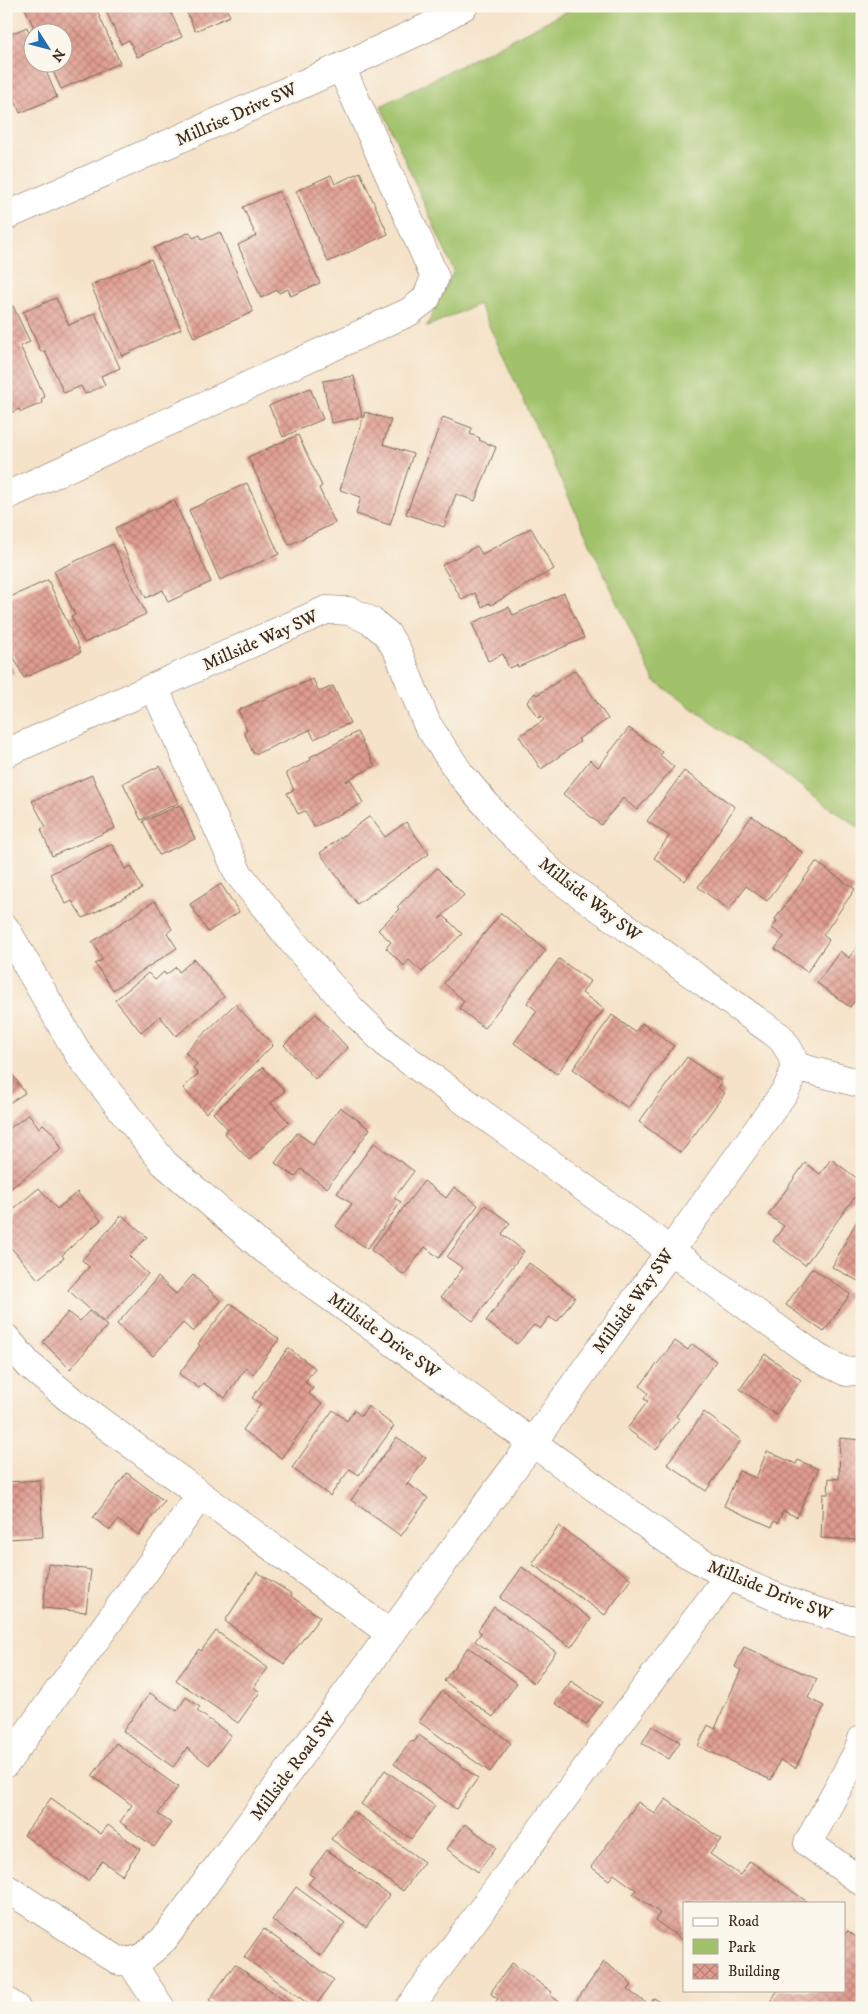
<svg xmlns="http://www.w3.org/2000/svg" width="868" height="2014" font-family="'IM FELL DW Pica',serif">
	<defs>
		<pattern id="building-cross-hatch" width="8" height="8" patternUnits="userSpaceOnUse" patternTransform="scale(1.25)"><rect width="8" height="8" fill="#e09c90"/><path d="M0 0l8 8M0 8l8-8" fill="none" stroke="#b77f75"/></pattern>
	</defs>
	<rect width="100%" height="100%" fill="#fbf7ec"/>
	<filter id="ink" filterUnits="userSpaceOnUse"><feTurbulence type="fractalNoise" baseFrequency=".02" numOctaves="2"/><feDisplacementMap in="SourceGraphic" scale="10" xChannelSelector="R" yChannelSelector="G"/><feConvolveMatrix kernelMatrix="1 2 1 2 8 2 1 2 1" color-interpolation-filters="sRGB"/></filter>
	<filter id="wash" filterUnits="userSpaceOnUse"><feTurbulence type="fractalNoise" baseFrequency=".0096" numOctaves="4" result="noise"/><feDisplacementMap in="SourceGraphic" scale="20" xChannelSelector="R" yChannelSelector="G"/><feGaussianBlur stdDeviation="1.12" result="paint"/><feColorMatrix in="noise" values="0 0 0 0 0 0 0 0 0 0 0 0 0 0 0 0 0 1.4 0 .05"/><feComposite in="paint" operator="in"/></filter>
	<g filter="url(#wash)">
		<rect width="100%" height="100%" fill="#f5e2c8"/>
		<path fill="#a1c26b" stroke="#6e7644" d="M577 6H862V830L654 681 479 304 426 327 454 271 381 106Z"/>
		<g id="blocks">
			<g fill="url(#building-cross-hatch)">
				<path d="M24 6H95L120 63 61 89 49 62H62V32H36Z"/>
				<path d="M104 6H168L182 37 137 57 129 40 121 44Z"/>
				<path d="M184 6H225L230 16 195 31Z"/>
				<path d="M27 27 32 40V62H42L57 97 20 113 14 97 6 100V36Z"/>
				<path d="M360 172 388 234 328 262 296 191 331 175 335 184Z"/>
				<path d="M279 191 320 283 291 296 288 289 279 293 277 290 261 298 238 245 256 236 243 207Z"/>
				<path d="M190 232 193 238 200 235 202 240 220 232 253 312 194 338 154 248Z"/>
				<path d="M151 259 181 329 122 356 91 285Z"/>
				<path d="M56 298 69 325 95 313 120 368 101 376 105 385 85 394 81 386 64 393 45 351 41 352 23 312Z"/>
				<path d="M13 306 30 342 20 346 45 397 41 399 42 403 21 412 19 409 6 415V310Z"/>
				<path d="M354 376 362 417 331 423 323 381Z"/>
				<path d="M310 388 323 419 283 437 269 406Z"/>
				<path d="M365 412 391 420 383 444 413 454 390 525 356 514 361 497 340 490Z"/>
				<path d="M443 417 472 428 470 434 480 438 479 440 496 447 475 501 456 494 444 527 406 514Z"/>
				<path d="M298 435 322 486 319 488 335 523 289 545 248 457Z"/>
				<path d="M247 483 279 554 220 580 189 510Z"/>
				<path d="M174 500 211 582 168 602 163 590 146 598 115 528Z"/>
				<path d="M531 528 554 569 491 605 489 603 482 607 475 593 462 600 442 565 477 546 482 554Z"/>
				<path d="M113 544 146 614 84 643 71 616 75 615 54 571Z"/>
				<path d="M48 580 81 652 24 678 6 641V599Z"/>
				<path d="M564 593 584 638 518 667 517 665 509 668 503 654 488 661 472 623 509 607 513 615Z"/>
				<path d="M6 655 14 673 6 676Z"/>
				<path d="M575 670 608 719 578 739 580 742 541 769 519 736 544 720 541 716 538 718 527 702 535 693 537 695Z"/>
				<path d="M313 679 319 692 333 686 350 723 314 739 310 730 258 753H253L244 732 247 730 238 710Z"/>
				<path d="M629 728 662 752 660 755 674 767 637 810 623 798 601 825 563 794 590 760 598 767Z"/>
				<path d="M357 732 375 766 345 781 346 782 351 780 363 803 314 827 305 811 298 814 287 793 294 790 286 773 311 760 310 757Z"/>
				<path d="M160 766 178 803 141 820 123 783Z"/>
				<path d="M684 771 735 807 685 881 654 858 669 836 647 821Z"/>
				<path d="M92 775 115 828 52 856 41 829 46 827 32 801Z"/>
				<path d="M180 805 195 839 159 855 143 821Z"/>
				<path d="M370 816 385 837 406 822 429 854 357 904 320 853Z"/>
				<path d="M752 816 803 853 767 901 746 886 729 910 698 887Z"/>
				<path d="M112 844 125 869 131 866 142 889 83 918 72 901 66 904 50 874Z"/>
				<path d="M816 862 855 889 823 935 829 940 807 972 775 949 784 937 772 928 777 921 775 919Z"/>
				<path d="M437 868 464 895 439 919 444 916 462 934 422 972 409 960 404 966 386 948 391 942 378 930 399 909 397 907Z"/>
				<path d="M221 884 239 912 208 932 190 904Z"/>
				<path d="M155 901 172 929 167 933 177 948 113 990 95 964 103 959 92 942Z"/>
				<path d="M501 913 546 950 484 1028 459 1008 464 1001 444 983Z"/>
				<path d="M862 940V997L859 995 850 1007 817 983 840 951 849 958Z"/>
				<path d="M194 959 224 997 176 1036 160 1016 141 1032 115 1000 148 973 155 980 164 972 166 975 176 967 179 972Z"/>
				<path d="M559 959 590 981 582 993 604 1009 557 1074 514 1043 537 1011 527 1003Z"/>
				<path d="M235 1004 273 1045 206 1113 183 1088 198 1074 193 1068 197 1064 185 1052Z"/>
				<path d="M316 1014 348 1048 315 1079 284 1045Z"/>
				<path d="M612 1015 635 1032 642 1023 674 1046 628 1108 573 1069Z"/>
				<path d="M687 1057 722 1082 718 1088 725 1093 681 1153 639 1122Z"/>
				<path d="M6 1065 25 1093 6 1105Z"/>
				<path d="M263 1067 285 1091 271 1103 289 1122 249 1160 224 1133 228 1129 213 1113Z"/>
				<path d="M340 1107 370 1129 327 1188 301 1169 295 1177 275 1163 297 1133 313 1144Z"/>
				<path d="M29 1114 39 1128 43 1124 52 1132 62 1149 6 1192V1131Z"/>
				<path d="M374 1143 414 1171 394 1198 401 1202 367 1249 336 1226 352 1204 337 1193Z"/>
				<path d="M831 1159 862 1182V1187L805 1265 773 1241 784 1226 768 1215 805 1163 820 1174Z"/>
				<path d="M424 1181 446 1198 454 1187 478 1205 439 1258 425 1247 404 1275 371 1250Z"/>
				<path d="M39 1188 57 1209 77 1192 101 1220 62 1255 64 1258 38 1279 6 1242V1215Z"/>
				<path d="M485 1205 510 1223 502 1234 524 1251 473 1321 441 1297 463 1268 447 1257Z"/>
				<path d="M862 1211V1283L832 1267Z"/>
				<path d="M122 1215 147 1237 129 1256 148 1274 104 1322 68 1290 89 1267 82 1260Z"/>
				<path d="M529 1263 575 1297 557 1322 549 1317 540 1329 534 1325 517 1344 486 1321Z"/>
				<path d="M812 1268 850 1294 824 1332 786 1305Z"/>
				<path d="M193 1275 221 1301 193 1332 183 1323 153 1356 117 1324 158 1277 176 1294Z"/>
				<path d="M230 1303 279 1339 253 1374 246 1368 225 1398 203 1383 199 1388 179 1374 200 1345 198 1344Z"/>
				<path d="M89 1311 107 1326 70 1369 43 1342 68 1312 80 1321Z"/>
				<path d="M675 1341 688 1350 692 1344 716 1361 676 1416 679 1419 656 1450 627 1429 648 1401 644 1399 648 1393 640 1386Z"/>
				<path d="M288 1348 315 1368 305 1382 313 1388 309 1394 322 1404 281 1458 243 1430 261 1404 252 1398Z"/>
				<path d="M765 1354 801 1380 776 1415 740 1389Z"/>
				<path d="M368 1406 394 1426 359 1475 350 1469 330 1496 292 1468 333 1410 347 1421 354 1410 361 1416Z"/>
				<path d="M704 1412 741 1440 706 1491 667 1464Z"/>
				<path d="M397 1437 426 1458 406 1486 408 1484 428 1498 401 1536 351 1500Z"/>
				<path d="M840 1438 862 1440 861 1540 821 1538 823 1494H828L829 1478 839 1479Z"/>
				<path d="M767 1451 796 1464 798 1460 818 1469 797 1517 783 1511 778 1523 774 1521 772 1527 724 1506 739 1471 756 1478Z"/>
				<path d="M127 1473 164 1501 139 1535 118 1520 110 1530 93 1518Z"/>
				<path d="M40 1480 43 1537 6 1539V1482Z"/>
				<path d="M559 1526 631 1579 605 1615 532 1564Z"/>
				<path d="M48 1564 91 1570 86 1612 43 1608Z"/>
				<path d="M522 1567 591 1619 571 1647 500 1598Z"/>
				<path d="M257 1572 292 1594 291 1596 320 1617 284 1664 225 1621Z"/>
				<path d="M494 1607 556 1652 534 1683 475 1641 481 1633 478 1630Z"/>
				<path d="M216 1631 268 1668 254 1687 260 1692 238 1723 176 1680 199 1649 201 1651Z"/>
				<path d="M468 1647 517 1683 493 1717 444 1681Z"/>
				<path d="M744 1647 817 1679 808 1698 824 1706 796 1768 780 1760 771 1780 698 1746 708 1725 715 1729 720 1717 741 1670 735 1667Z"/>
				<path d="M571 1681 602 1702 586 1725 555 1703Z"/>
				<path d="M442 1691 511 1743 490 1772 419 1722Z"/>
				<path d="M150 1693 177 1711 186 1697 200 1707 197 1711 231 1735 209 1765 187 1748 173 1767 123 1731Z"/>
				<path d="M652 1726 680 1742 669 1759 642 1743Z"/>
				<path d="M419 1735 478 1778 456 1809 394 1764 411 1741 414 1742Z"/>
				<path d="M116 1743 178 1787 158 1814 171 1823 154 1847 120 1822 132 1805 92 1776Z"/>
				<path d="M385 1770 435 1806 411 1839 361 1804Z"/>
				<path d="M51 1798 101 1834 108 1825 140 1849 122 1875 102 1861 88 1881 24 1835Z"/>
				<path d="M666 1799 721 1839 710 1854 740 1875 750 1861 806 1901 804 1903H684V1941L655 1920 660 1913 633 1894 636 1890 614 1874 609 1880 591 1867 638 1802 655 1814Z"/>
				<path d="M353 1811 424 1862 403 1891 331 1839Z"/>
				<path d="M465 1824 496 1847 478 1872 447 1849Z"/>
				<path d="M327 1850 389 1895 366 1927 308 1884 314 1877 309 1874Z"/>
				<path d="M296 1887 345 1923 321 1956 272 1920Z"/>
				<path d="M264 1929 334 1980 314 2008 244 1957Z"/>
				<path d="M848 1931 862 1941V2008H776L769 2003 778 1990H844V1935Z"/>
				<path d="M604 1962 629 1980 628 1982 632 1985 628 1990 649 2005 654 1998 668 2008H574L577 2004 575 2003Z"/>
				<path d="M512 1963 552 1992 550 1995 561 2003 558 2008H492L498 1999 491 1994 493 1989Z"/>
				<path d="M235 1964 294 2008H220L209 2000Z"/>
			</g>
		</g>
	</g>
	<g filter="url(#ink)">
		<use href="#blocks" fill-opacity="0" stroke="#7c6a5a" stroke-width="1"/>
		<g fill="none" stroke-linecap="round" stroke-linejoin="round">
			<g stroke="#7c6a5a" stroke-width="29">
				<g id="minor">
					<path d="M6 216 341 67 426 28 464 6"/>
					<path d="M6 496 409 312 426 299 435 277 341 67"/>
					<path d="M154 687 238 873 292 941 352 1010 389 1046 818 1358 846 1372 862 1370"/>
					<path d="M6 753 326 610 350 611 371 621 387 634 398 652 427 724 461 775 502 823 555 876 780 1037C796 1058 798 1066 786 1090L533 1442 164 1939C149 1953 141 1963 119 1961L6 1888"/>
					<path d="M6 929 79 1055 164 1163 264 1249 684 1552C738 1582 800 1612 862 1622"/>
					<path d="M795 1066 862 1084"/>
					<path d="M6 1338 29 1365 71 1400 391 1634"/>
					<path d="M862 1739 857 1753 808 1843 862 1882"/>
					<path d="M6 1763 200 1496"/>
					<path d="M131 1962 161 2008"/>
					<path d="M6 2001 16 2008"/>
					<path d="M409 2008 728 1576"/>
				</g>
			</g>
			<use href="#minor" stroke="#fff" stroke-width="28"/>
		</g>
	</g>
	<g text-anchor="middle" stroke-width="4.5" stroke-linejoin="round" paint-order="stroke">
		<g font-size="18" fill="#3b2a1e" stroke="#fbf7ec">
			<text transform="translate(236 114) rotate(-24)" y="6">Millrise Drive SW</text>
			<text transform="translate(260 640) rotate(-24)" y="6">Millside Way SW</text>
			<text transform="translate(590 899) rotate(38)" y="6">Millside Way SW</text>
			<text transform="translate(633 1301) rotate(-54)" y="6">Millside Way SW</text>
			<text transform="translate(384 1335) rotate(36)" y="6">Millside Drive SW</text>
			<text transform="translate(770 1590) rotate(22)" y="6">Millside Drive SW</text>
			<text transform="translate(293 1766) rotate(-53)" y="6">Millside Road SW</text>
		</g>
	</g>
	<rect width="868" height="2014" fill="none" stroke="#fbf7ec" stroke-width="25"/>
	<rect x="683" y="1902" width="162" height="90" fill="#fbf7ec" stroke="#aea59a"/>
	<rect x="693" y="1918" width="25" height="8" fill="#ffffff" stroke="#aea59a"/>
	<text x="728" y="1926" font-size="15" fill="#3b2a1e">Road</text>
	<rect x="693" y="1939" width="25" height="15" fill="#a1c26b" stroke="#aea59a"/>
	<text x="728" y="1952" font-size="15" fill="#3b2a1e">Park</text>
	<rect x="693" y="1964" width="25" height="15" fill="url(#building-cross-hatch)" stroke="#aea59a"/>
	<text x="728" y="1976" font-size="15" fill="#3b2a1e">Building</text>
	<g transform="translate(48 48) rotate(126)"><circle r="24" fill="#fbf7ec" stroke="#aea59a"/>
	<path d="M0-4L9 19L0 12L-9 19Z" fill="#1f6fb2"/>
	<text y="-8" font-size="14" font-weight="bold" text-anchor="middle" fill="#3b2a1e">N</text>
	</g>
</svg>
